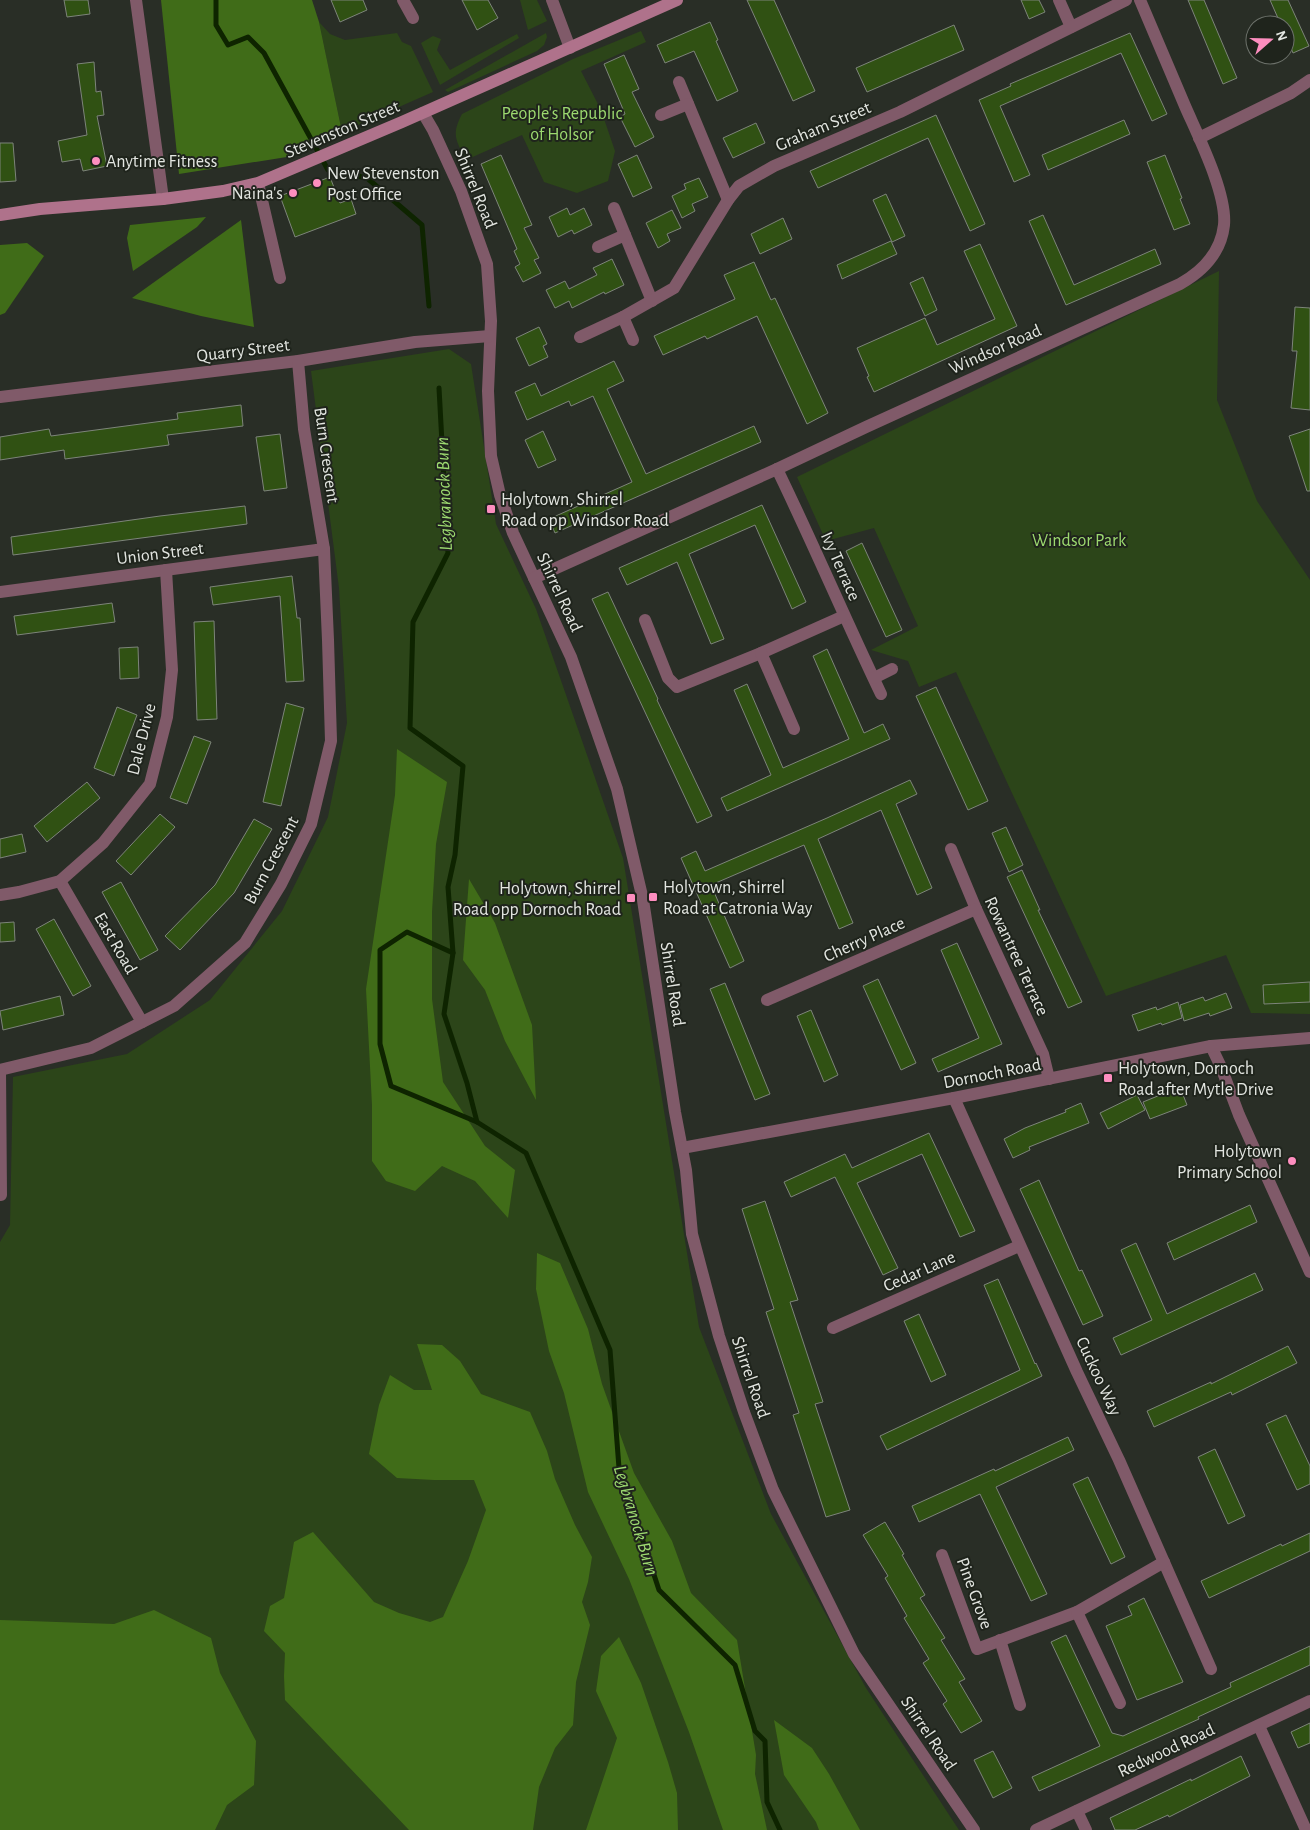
<svg xmlns="http://www.w3.org/2000/svg" width="1310" height="1830" font-family="'Alegreya Sans',sans-serif">
	<rect width="100%" height="100%" fill="#292e26"/>
	<g fill="#2c4519">
		<path d="M520 0H537L547 21 528 30Z"/>
		<path d="M319 22 330 34 345 40 397 33 402 42 411 46 433 92 342 132Z"/>
		<path d="M641 31 646 42 581 71 601 110 615 151 608 181 577 193 544 182 522 135 466 160C456 140 451 135 462 114L573 59Z"/>
		<path d="M546 33 547 37 544 45 537 51 448 92 445 90Z"/>
		<path d="M517 34 519 38 440 85 421 43 433 36 441 39 437 50 450 70Z"/>
		<path d="M1219 271 1217 400 1257 501 1310 580V1014L1251 1013 1226 955 1106 996 956 672 919 687 908 661 871 650 918 626 874 528 826 541 797 477Z"/>
		<path d="M449 349 471 364 496 524 536 609 623 858 699 1327 771 1514 866 1688 959 1830H0V1242L10 1225 13 1077 127 1054 210 1000 282 911 328 817 347 723 339 588 311 371Z"/>
	</g>
	<g fill="#406c18">
		<path d="M161 0H312L319 22 342 132 293 156 179 174Z"/>
		<path d="M206 217 197 227 133 271 127 238 130 225Z"/>
		<path d="M241 220 254 327 201 316 132 298Z"/>
		<path d="M27 243 44 256 5 313 0 315V245Z"/>
		<path d="M397 749 447 782 436 844 432 912V999L443 1082 485 1146 515 1170 508 1218 475 1181 442 1166 415 1191 386 1181 372 1161V1105L366 989 395 795Z"/>
		<path d="M469 879 495 923 532 1025 536 1100 505 1041 485 990 463 960Z"/>
		<path d="M537 1253 560 1263 588 1329 602 1384 634 1473 672 1541 691 1593 737 1640 756 1755 755 1774 767 1830H723L689 1732 629 1579 588 1492 564 1393 549 1351 536 1289Z"/>
		<path d="M417 1344 442 1345 460 1361 481 1394 530 1412 547 1451 555 1479 575 1525 592 1557 588 1582 582 1602 590 1625 576 1682 573 1725 555 1748 539 1787 533 1830H409L285 1700 284 1676 285 1653 264 1631 270 1606 284 1598 294 1542 313 1532 374 1602 399 1613 430 1622 443 1617 468 1561 486 1510 474 1480H434L397 1478 369 1454 379 1405 390 1375 414 1390H432Z"/>
		<path d="M154 1610 211 1638 220 1673 256 1741 254 1785 227 1805 215 1830H0V1620L114 1624Z"/>
		<path d="M619 1637 641 1683 668 1762 677 1793 678 1830H586L617 1738 596 1691 601 1656Z"/>
		<path d="M774 1720 812 1748 829 1774 860 1830H819L816 1822 784 1775Z"/>
	</g>
	<g fill="none" stroke-linecap="round" stroke-linejoin="round">
		<g stroke="#0e2400" stroke-width="5">
			<path d="M216 0V25L228 45 248 37 264 53 328 170 367 178 422 225 429 306"/>
			<path d="M439 388 448 553 413 622 410 728 463 766 455 855 448 887 453 953 407 932 380 950V1044L391 1086 477 1122"/>
			<path d="M453 953 444 1014 467 1083 477 1122 526 1153 610 1350 619 1468 659 1590 735 1665 755 1731 765 1741 767 1802 780 1830"/>
		</g>
	</g>
	<g fill="#305113" stroke="#7d847a">
		<path d="M64 0H88L90 14 67 17Z"/>
		<path d="M331 0H363L367 10 340 22Z"/>
		<path d="M462 0H488L498 18 477 30Z"/>
		<path d="M747 0H774L815 91 793 101Z"/>
		<path d="M1021 0H1039L1045 12 1029 19Z"/>
		<path d="M1188 0H1204L1237 78 1223 84Z"/>
		<path d="M1270 0H1288L1309 46 1293 53 1285 34V25H1281Z"/>
		<path d="M710 22 718 40 716 41 738 91 717 101 694 51 665 63 657 45Z"/>
		<path d="M954 25 964 50 867 92 856 68Z"/>
		<path d="M1130 33 1167 114 1152 121 1121 53 1000 106 1030 175 1014 182 979 100 1011 86 1010 84Z"/>
		<path d="M624 55 639 89 632 92 654 137 635 147 620 117 625 114 604 64Z"/>
		<path d="M94 62 96 92 101 91 104 115 97 116 107 166 83 171 80 159 62 162 58 141 87 135 77 64Z"/>
		<path d="M936 115 985 224 970 231 928 138 818 188 810 171Z"/>
		<path d="M1124 120 1130 134 1048 170 1042 155Z"/>
		<path d="M756 123 765 143 733 158 723 138Z"/>
		<path d="M0 143H13L16 181 0 182Z"/>
		<path d="M501 155 532 225 524 228 539 258 534 260 541 273 523 282 515 267 520 264 514 251 517 249 481 164Z"/>
		<path d="M637 155 652 188 633 197 618 164Z"/>
		<path d="M1165 155 1182 198 1180 199 1190 224 1174 230 1147 162Z"/>
		<path d="M330 177 340 203 351 199 356 214 295 237 280 196Z"/>
		<path d="M699 178 708 197 692 204 695 211 682 218 672 196 686 189 684 184Z"/>
		<path d="M886 194 905 236 892 242 873 200Z"/>
		<path d="M567 208 570 215 584 208 592 225 574 234 572 230 558 237 549 217Z"/>
		<path d="M672 210 681 228 667 234 670 241 658 248 646 223Z"/>
		<path d="M1043 215 1074 285 1155 249 1161 264 1066 305 1029 221Z"/>
		<path d="M783 218 792 239 760 254 751 234Z"/>
		<path d="M891 241 897 254 842 279 837 265Z"/>
		<path d="M980 244 1017 326 874 392 867 377 869 376 857 348 925 318 937 345 995 319 964 251Z"/>
		<path d="M612 259 624 285 605 294 604 292 572 308 569 301 555 308 546 290 565 281 569 289 597 275 593 268Z"/>
		<path d="M754 262 771 300 775 298 828 413 807 424 757 316 707 339 705 336 663 355 654 336 735 299 724 275Z"/>
		<path d="M923 277 937 310 925 316 910 283Z"/>
		<path d="M1295 307 1310 308V410L1291 408 1297 351H1292Z"/>
		<path d="M539 327 547 344 543 346 548 357 529 366 516 338Z"/>
		<path d="M614 361 624 381 607 389 646 474 754 426 761 442 555 533 549 519 632 482 593 396 571 406 569 401 527 420 515 392 535 383 541 396Z"/>
		<path d="M241 405 243 426 167 435 169 445 65 459 64 450 0 460V437L49 429 51 436 178 419 177 413Z"/>
		<path d="M1310 429V491H1307L1289 436Z"/>
		<path d="M543 431 556 460 538 468 525 440Z"/>
		<path d="M280 434 287 488 264 491 256 437Z"/>
		<path d="M762 505 806 602 792 609 755 525 689 554 724 639 711 644 677 562 627 585 619 568Z"/>
		<path d="M245 506 247 524 13 555 11 537 160 516Z"/>
		<path d="M862 543 902 630 886 637 846 551Z"/>
		<path d="M292 576 297 618H300L304 681 286 682 280 596 213 605 210 587Z"/>
		<path d="M608 592 658 699 657 700 712 816 697 823 592 599Z"/>
		<path d="M112 603 115 622 17 635 14 616Z"/>
		<path d="M214 621 217 719 197 720 194 622Z"/>
		<path d="M138 647 139 678 120 679 119 648Z"/>
		<path d="M827 649 864 733 883 724 890 739 727 811 721 798 771 775 734 690 747 684 783 768 849 739 813 656Z"/>
		<path d="M936 687 988 801 968 810 916 696Z"/>
		<path d="M286 703 304 708 281 806 263 802Z"/>
		<path d="M117 707 137 715 114 776 94 768Z"/>
		<path d="M194 736 211 742 187 804 170 798Z"/>
		<path d="M910 780 917 794 896 804 932 888 917 895 881 810 818 839 853 923 839 929 804 845 711 885 744 961 730 968 681 858 696 851 705 871 827 818Z"/>
		<path d="M87 782 100 798 47 842 34 826Z"/>
		<path d="M160 814 175 827 131 875 116 861Z"/>
		<path d="M254 819 272 829 234 893 180 950 165 936 215 885Z"/>
		<path d="M1006 827 1023 865 1009 872 992 833Z"/>
		<path d="M22 834 26 852 0 858V839Z"/>
		<path d="M1022 870 1040 910H1038L1082 1002 1068 1008 1007 877Z"/>
		<path d="M121 882 158 950 140 960 102 892Z"/>
		<path d="M54 919 91 986 73 996 36 929Z"/>
		<path d="M14 922 15 941 0 942V923Z"/>
		<path d="M957 943 1002 1044 938 1072 932 1059 979 1038 941 950Z"/>
		<path d="M878 979 916 1063 901 1070 863 986Z"/>
		<path d="M1310 982V1002L1264 1004 1263 985Z"/>
		<path d="M725 983 770 1094 755 1100 710 989Z"/>
		<path d="M1226 993 1232 1008 1210 1016 1209 1013 1184 1021 1180 1005 1203 997 1205 1001Z"/>
		<path d="M60 996 64 1015 3 1030 0 1011Z"/>
		<path d="M1178 1002 1182 1018 1162 1025 1161 1023 1138 1031 1132 1015 1156 1007 1157 1010Z"/>
		<path d="M811 1010 838 1075 824 1082 797 1016Z"/>
		<path d="M1180 1087 1187 1105 1150 1119 1143 1102Z"/>
		<path d="M1137 1095 1145 1110 1108 1129 1100 1113Z"/>
		<path d="M1081 1103 1089 1123 1029 1147 1030 1150 1013 1158 1004 1139 1025 1128 1066 1112 1065 1110Z"/>
		<path d="M929 1133 975 1231 960 1237 922 1154 857 1183 898 1268 883 1275 835 1177 791 1197 784 1182 845 1154 852 1168Z"/>
		<path d="M1039 1180 1079 1271 1082 1270 1103 1316 1083 1325 1020 1189Z"/>
		<path d="M765 1201 798 1300 790 1302 823 1402 815 1404 850 1510 826 1517 793 1415 799 1413 766 1312 774 1309 742 1209Z"/>
		<path d="M1250 1205 1257 1222 1174 1260 1167 1243Z"/>
		<path d="M1136 1243 1167 1314 1255 1273 1263 1290 1121 1355 1113 1338 1152 1320 1121 1250Z"/>
		<path d="M998 1279 1035 1364 1036 1363 1042 1376 887 1450 880 1436 1020 1370 984 1285Z"/>
		<path d="M919 1314 946 1375 931 1382 904 1321Z"/>
		<path d="M1288 1346 1297 1363 1232 1395 1231 1392 1154 1427 1147 1411 1211 1382V1384Z"/>
		<path d="M1286 1415 1310 1466V1484L1297 1490 1266 1424Z"/>
		<path d="M1068 1437 1074 1450 996 1487 1047 1594 1031 1601 980 1494 919 1522 912 1506 994 1469 995 1471Z"/>
		<path d="M1215 1449 1245 1516 1228 1524 1198 1457Z"/>
		<path d="M1088 1477 1125 1557 1111 1564 1073 1484Z"/>
		<path d="M885 1522 904 1554 902 1555 925 1595 920 1598 945 1638 941 1640 965 1679 959 1682 982 1721 961 1733 943 1704 947 1701 923 1663 929 1659 904 1618 907 1616 885 1578 888 1576 863 1535Z"/>
		<path d="M1310 1533V1551L1209 1598 1201 1581 1281 1544 1282 1546Z"/>
		<path d="M1144 1598 1183 1682 1137 1700 1106 1626 1132 1615 1128 1606Z"/>
		<path d="M1066 1635 1112 1733 1123 1736 1231 1687 1230 1683 1310 1646V1665L1198 1717 1199 1719 1039 1791 1032 1777 1100 1746 1051 1642Z"/>
		<path d="M1310 1723V1743L1298 1748 1291 1732Z"/>
		<path d="M993 1751 1012 1788 993 1798 974 1760Z"/>
		<path d="M1241 1756 1250 1776 1169 1817 1168 1815 1135 1830H1115L1110 1818 1191 1779V1781Z"/>
	</g>
	<g fill="none" stroke-linecap="round" stroke-linejoin="round">
		<g stroke="#805a69" stroke-width="12">
			<path d="M136 0 163 199"/>
			<path d="M403 0 413 18"/>
			<path d="M552 0 570 48"/>
			<path d="M1059 0 1071 27"/>
			<path d="M679 82 728 200"/>
			<path d="M423 113 433 130 461 191 487 264 491 321 488 391 491 456 500 495 513 533 571 657 617 789 643 900 675 1112 686 1170 692 1234 719 1336 744 1412 773 1490 854 1654 974 1830"/>
			<path d="M661 115 688 104"/>
			<path d="M1199 138 1291 93 1310 80"/>
			<path d="M258 183 280 278"/>
			<path d="M614 208 652 301"/>
			<path d="M598 247 625 235"/>
			<path d="M623 317 633 340"/>
			<path d="M580 337 623 317 674 288 728 200 739 186 774 166 900 112 1126 0"/>
			<path d="M0 397 298 361 415 342 490 336"/>
			<path d="M777 469C813 543 845 619 881 694"/>
			<path d="M534 578 777 469 866 427 1180 284C1203 271 1221 252 1224 225 1227 193 1198 136 1185 106 1170 70 1155 35 1140 0"/>
			<path d="M0 592 324 549"/>
			<path d="M645 620 668 678 677 687 761 653 844 616"/>
			<path d="M761 653 794 729"/>
			<path d="M874 678 892 669"/>
			<path d="M951 849 976 909 1043 1054 1049 1079"/>
			<path d="M60 881 142 1022"/>
			<path d="M0 895 19 892 60 881 103 843 150 784 167 717 172 670 166 570"/>
			<path d="M767 1000 976 909"/>
			<path d="M1211 1046 1221 1067 1239 1115 1310 1272"/>
			<path d="M0 1070 91 1048 174 1006 245 943 281 884 311 824 331 741 328 640 324 549 304 429 298 361"/>
			<path d="M0 1070 1 1195"/>
			<path d="M954 1098 1077 1372 1119 1460 1211 1669"/>
			<path d="M682 1148 954 1098 1211 1046 1310 1038"/>
			<path d="M833 1328 1019 1246"/>
			<path d="M942 1555 977 1649 1077 1612 1164 1562"/>
			<path d="M1077 1612 1120 1703"/>
			<path d="M1000 1640 1020 1705"/>
			<path d="M1259 1726 1306 1830"/>
			<path d="M1077 1811 1086 1830"/>
			<path d="M1036 1830 1310 1701"/>
		</g>
		<path stroke="#af728b" stroke-width="12" d="M0 215 40 209 163 199 223 191 258 183 402 122 677 0"/>
	</g>
	<g fill="#fd8ebf" stroke="#1f241c" stroke-width="2">
		<circle cx="96" cy="161" r="5"/>
		<circle cx="317" cy="183" r="5"/>
		<circle cx="293" cy="193" r="5"/>
		<rect x="486" y="504" width="10" height="10" rx="2.5"/>
		<rect x="648" y="892" width="10" height="10" rx="2.5"/>
		<rect x="626" y="893" width="10" height="10" rx="2.5"/>
		<rect x="1103" y="1073" width="10" height="10" rx="2.5"/>
		<circle cx="1292" cy="1161" r="5"/>
	</g>
	<g text-anchor="middle" stroke-width="4" stroke-linejoin="round" paint-order="stroke">
		<g font-size="18" fill="#9cd96f" stroke="#1f241c">
			<text x="562" y="119">People's Republic<tspan x="562" dy="21">of Holsor</tspan></text>
			<text x="1079" y="546">Windsor Park</text>
		</g>
		<g font-size="18" fill="#e3e6e1" stroke="#1f241c">
			<text transform="translate(823 126) rotate(-23)" y="6">Graham Street</text>
			<text transform="translate(342 129) rotate(-23)" y="6">Stevenston Street</text>
			<text transform="translate(476 188) rotate(68)" y="6">Shirrel Road</text>
			<text transform="translate(995 349) rotate(-24)" y="6">Windsor Road</text>
			<text transform="translate(243 350) rotate(-7)" y="6">Quarry Street</text>
			<text transform="translate(327 455) rotate(82)" y="6">Burn Crescent</text>
			<text transform="translate(160 553) rotate(-7)" y="6">Union Street</text>
			<text transform="translate(841 566) rotate(66)" y="6">Ivy Terrace</text>
			<text transform="translate(560 592) rotate(65)" y="6">Shirrel Road</text>
			<text transform="translate(141 739) rotate(-76)" y="6">Dale Drive</text>
			<text transform="translate(271 860) rotate(-62)" y="6">Burn Crescent</text>
			<text transform="translate(864 939) rotate(-24)" y="6">Cherry Place</text>
			<text transform="translate(116 943) rotate(60)" y="6">East Road</text>
			<text transform="translate(1017 956) rotate(65)" y="6">Rowantree Terrace</text>
			<text transform="translate(673 984) rotate(81)" y="6">Shirrel Road</text>
			<text transform="translate(992 1073) rotate(-11)" y="6">Dornoch Road</text>
			<text transform="translate(919 1271) rotate(-24)" y="6">Cedar Lane</text>
			<text transform="translate(1099 1376) rotate(65)" y="6">Cuckoo Way</text>
			<text transform="translate(751 1377) rotate(71)" y="6">Shirrel Road</text>
			<text transform="translate(975 1593) rotate(70)" y="6">Pine Grove</text>
			<text transform="translate(929 1733) rotate(56)" y="6">Shirrel Road</text>
			<text transform="translate(1166 1750) rotate(-25)" y="6">Redwood Road</text>
		</g>
		<g font-size="18" fill="#e3e6e1" stroke="#1f241c" text-anchor="start">
			<text x="106" y="167">Anytime Fitness</text>
			<text x="327" y="179">New Stevenston<tspan x="327" dy="21">Post Office</tspan></text>
			<text x="283" y="199" text-anchor="end">Naina's</text>
			<text x="501" y="505">Holytown, Shirrel<tspan x="501" dy="21">Road opp Windsor Road</tspan></text>
			<text x="663" y="893">Holytown, Shirrel<tspan x="663" dy="21">Road at Catronia Way</tspan></text>
			<text x="621" y="894" text-anchor="end">Holytown, Shirrel<tspan x="621" dy="21">Road opp Dornoch Road</tspan></text>
			<text x="1118" y="1074">Holytown, Dornoch<tspan x="1118" dy="21">Road after Mytle Drive</tspan></text>
			<text x="1282" y="1157" text-anchor="end">Holytown<tspan x="1282" dy="21">Primary School</tspan></text>
		</g>
		<g font-size="19" font-style="italic" fill="#9dda70" stroke="#1f241c">
			<text transform="translate(443 494) rotate(-92)" y="7">Legbranock Burn</text>
			<text transform="translate(637 1520) rotate(73)" y="7">Legbranock Burn</text>
		</g>
	</g>
	<g transform="translate(1270 40) rotate(70)"><circle r="24" fill="#1f241c" stroke="#6d726b"/>
	<path d="M0-4L9 19L0 12L-9 19Z" fill="#fd8ebf"/>
	<text y="-8" font-size="14" font-weight="bold" text-anchor="middle" fill="#e3e6e1">N</text>
	</g>
</svg>
